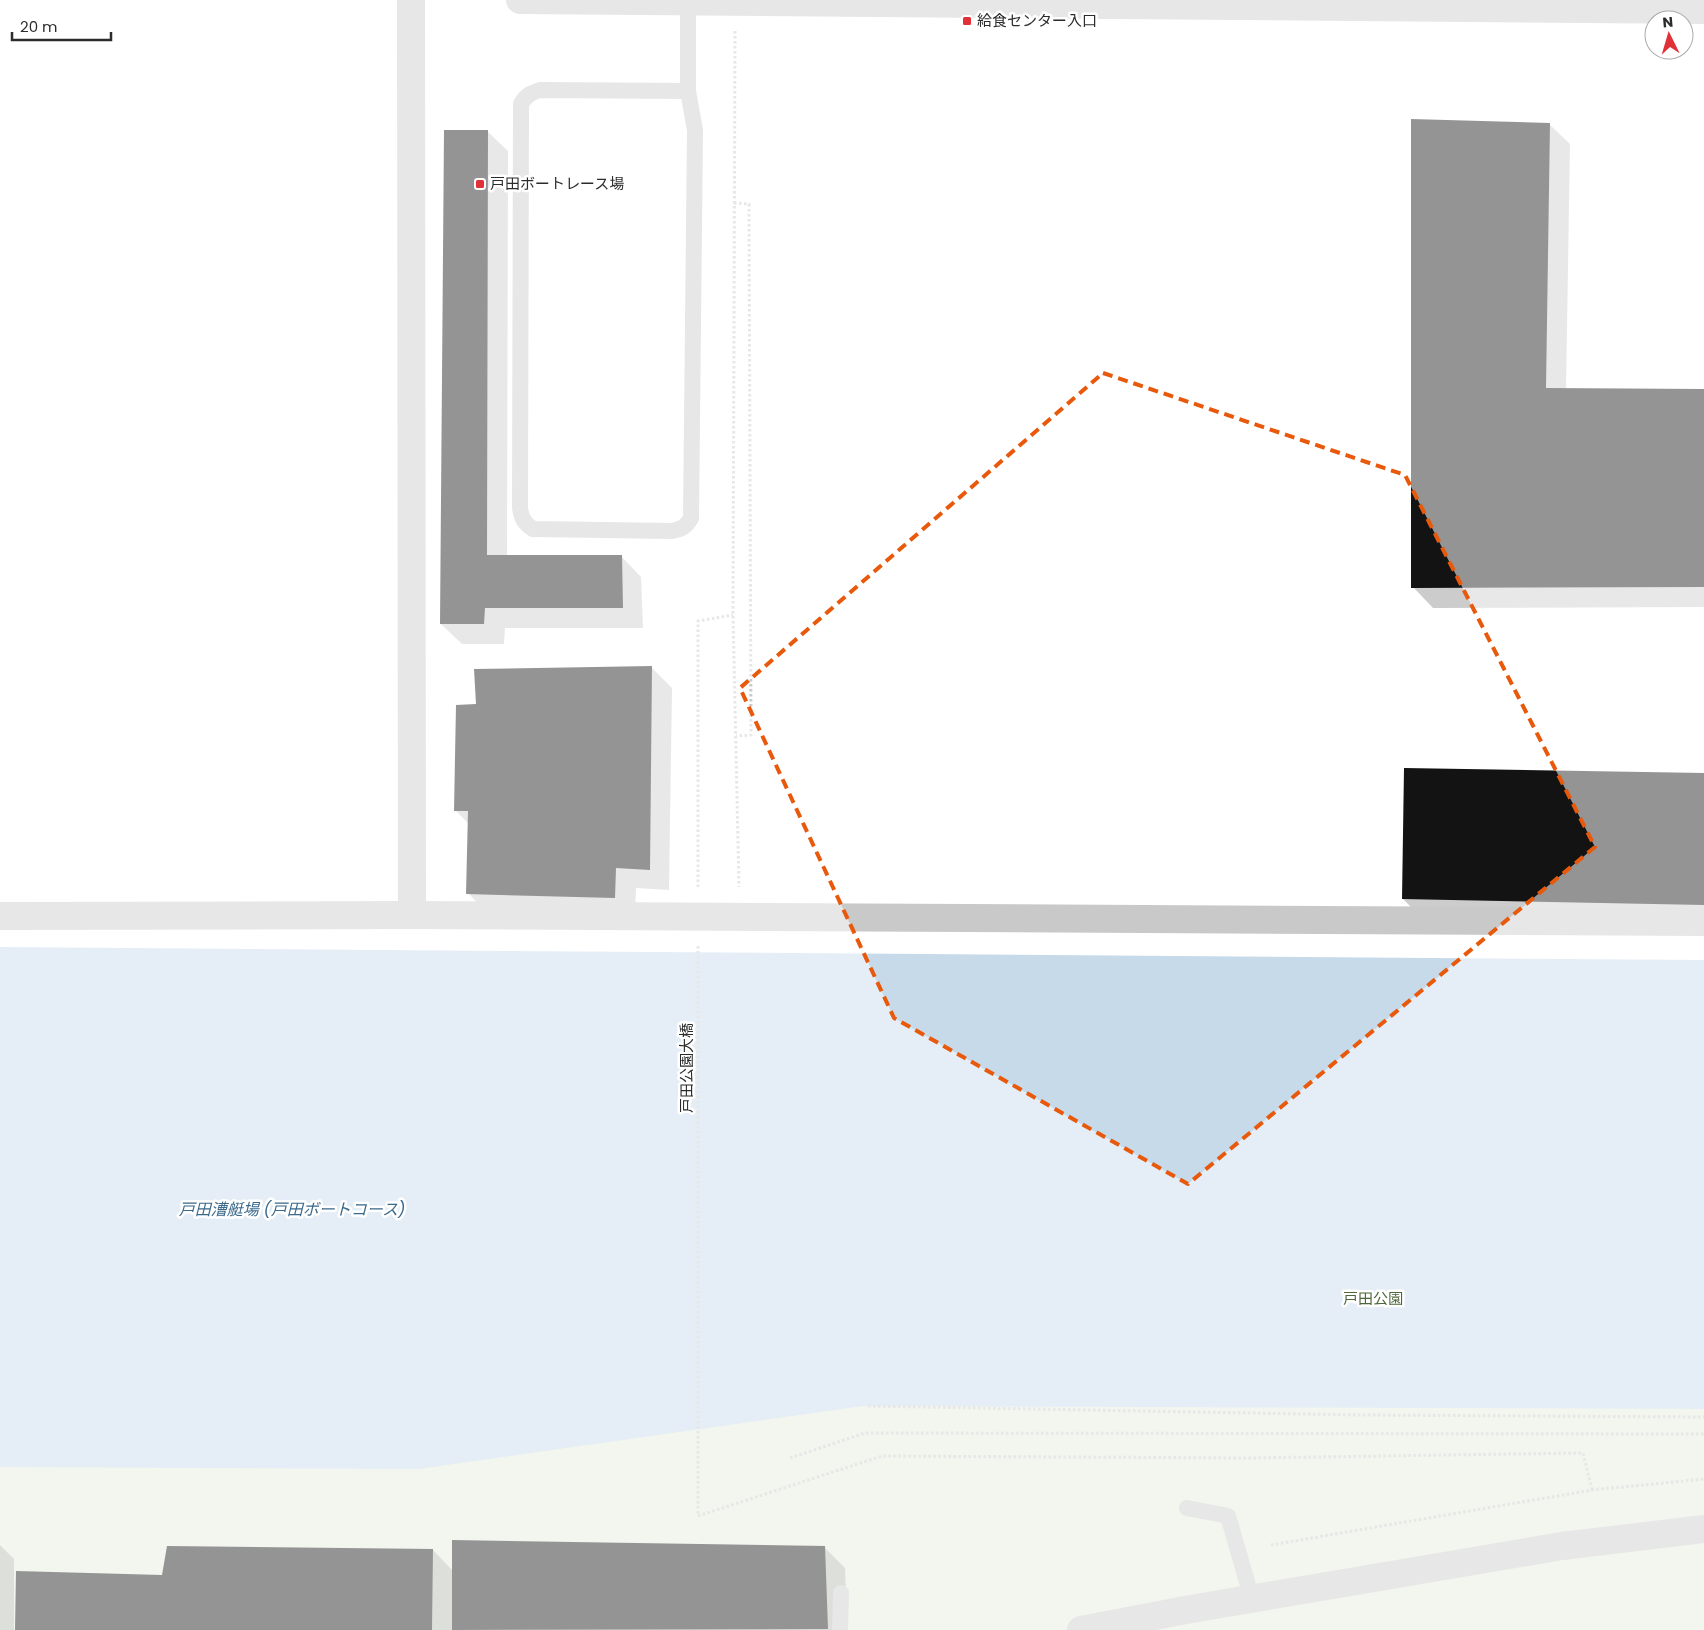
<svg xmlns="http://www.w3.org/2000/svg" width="1704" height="1630" font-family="Poppins,'Noto Sans JP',sans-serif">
	<rect width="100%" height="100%" fill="#fff"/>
	<path fill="#e2ead9" d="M1704 964V1630H0V981Z"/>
	<path fill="#c6daea" d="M0 947 1704 960V1409L863 1406 419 1469 0 1467Z"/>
	<g fill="#0003">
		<path d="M1549 124 1570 144 1566 389 1704 390V607L1433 608 1413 587Z"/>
		<path d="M487 131 508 151 507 556H621L641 577 643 628H505L504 644H462L441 624Z"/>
		<path d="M652 668 672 688 669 890 636 888 635 918 488 914 468 893 469 824 455 810 477 705Z"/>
		<path d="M1704 774V924L1423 919 1403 899Z"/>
		<path d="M0 1545 14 1559V1630L163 1576 433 1550 453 1571 824 1547 845 1568 847 1630H0Z"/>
	</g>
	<g fill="#131313">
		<path d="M1411 119 1550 123 1546 388 1704 389V587L1411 588Z"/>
		<path d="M444 130H488L487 555H622L623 608H485L484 624H440Z"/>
		<path d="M652 666 650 870 616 868 615 898 466 894 468 811H454L456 705 476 704 474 669Z"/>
		<path d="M1404 768 1704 773V905L1402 899Z"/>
		<path d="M452 1540 825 1546 828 1629 452 1630Z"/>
		<path d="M167 1546 433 1549 432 1630H15L16 1571 162 1575Z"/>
	</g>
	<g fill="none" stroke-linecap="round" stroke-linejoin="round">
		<g stroke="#c9c9c9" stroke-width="3" stroke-dasharray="2.5 2.5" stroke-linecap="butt">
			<path d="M735 31 733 615 739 887"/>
			<path d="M734 203 749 204 751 735 736 736"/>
			<path d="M698 887V621L733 615"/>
			<path d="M698 946V1516L882 1456 1248 1458 1583 1453 1592 1490"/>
			<path d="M868 1406 1359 1415 1704 1417"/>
			<path d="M790 1458 865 1433 1704 1434"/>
			<path d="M1271 1545 1592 1490 1704 1479"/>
		</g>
		<g stroke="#c9c9c9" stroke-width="16">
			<path d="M688 91 540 90C531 93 526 95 521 104L520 507C521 518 524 523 533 529L672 531C681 529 686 527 691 518L695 130 688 91V3"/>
			<path d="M1187 1508 1228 1516 1252 1599"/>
			<path d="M840 1630 841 1593"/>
		</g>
		<g stroke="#c9c9c9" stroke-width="28">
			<path d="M411 0 412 915"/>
			<path d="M0 916 412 915 1704 922"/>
		</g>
		<g stroke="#c9c9c9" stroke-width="28">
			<path d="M520 0 1704 10"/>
			<path d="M1081 1630 1191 1609 1562 1546 1704 1529"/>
		</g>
	</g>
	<path d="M0 0H1704V1630H0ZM1103 373 1405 475 1595 847 1188 1184 894 1018 740 688Z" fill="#fff" fill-opacity=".55" fill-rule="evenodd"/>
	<path fill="none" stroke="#e8590c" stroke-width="4" stroke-dasharray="10 6" stroke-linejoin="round" d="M1103 373 1405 475 1595 847 1188 1184 894 1018 740 688Z"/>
	<g fill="#e13037" stroke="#fff" stroke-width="2">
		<rect x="962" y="16" width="10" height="10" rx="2.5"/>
		<rect x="475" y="179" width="10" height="10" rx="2.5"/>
	</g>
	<g text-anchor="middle" stroke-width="5" stroke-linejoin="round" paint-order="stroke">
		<g font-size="15" fill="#2c2c2c" stroke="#fff" text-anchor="start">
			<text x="977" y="26">給食センター入口</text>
			<text x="490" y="189">戸田ボートレース場</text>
		</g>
		<g font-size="15" fill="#2c2c2c" stroke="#fff">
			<text transform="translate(687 1068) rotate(-90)" y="5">戸田公園大橋</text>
		</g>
		<g font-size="15" fill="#4e663b" stroke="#fff">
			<text x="1373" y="1304">戸田公園</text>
		</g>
		<g font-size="16" font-style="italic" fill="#3c6a8c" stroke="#fff">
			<text x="292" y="1215">戸田漕艇場 (戸田ボートコース)</text>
		</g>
	</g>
	<g transform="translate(1669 35) rotate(355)"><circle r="24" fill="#ffffff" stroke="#ababab"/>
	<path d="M0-4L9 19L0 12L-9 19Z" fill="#e13037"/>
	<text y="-8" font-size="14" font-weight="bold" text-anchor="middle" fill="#2c2c2c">N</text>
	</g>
	<path d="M12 32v8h99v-8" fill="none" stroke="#2c2c2c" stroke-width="2.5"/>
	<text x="20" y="32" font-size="15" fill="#2c2c2c" stroke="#ffffff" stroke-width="4" paint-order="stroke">20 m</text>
</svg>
